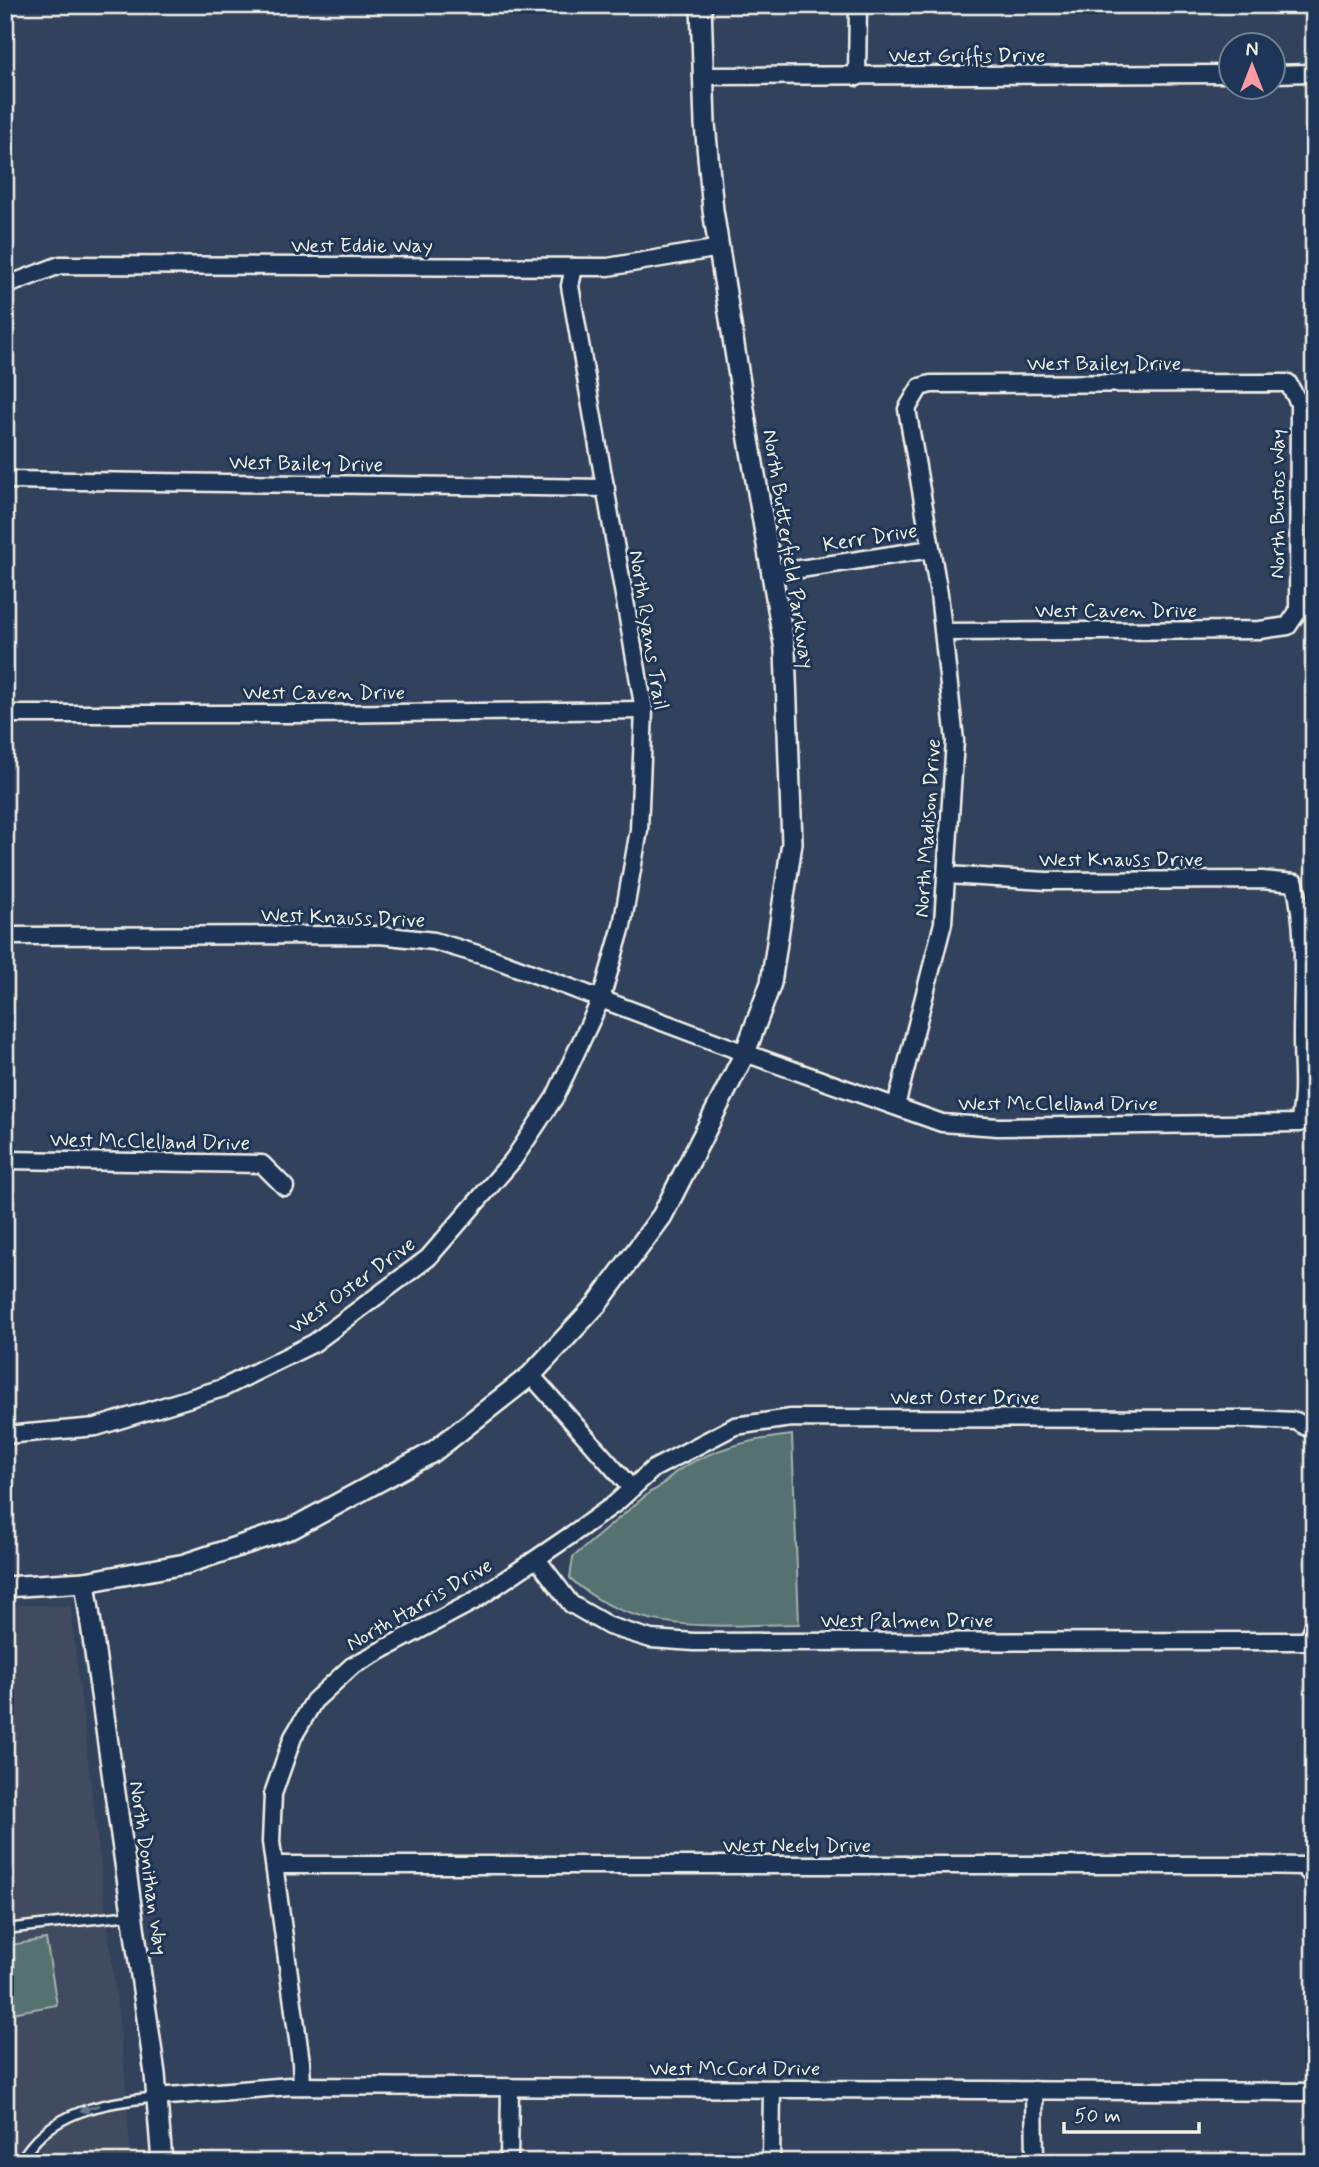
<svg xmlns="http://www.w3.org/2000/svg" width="1319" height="2167" font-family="Mynerve,sans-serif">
	<rect width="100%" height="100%" fill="#32425d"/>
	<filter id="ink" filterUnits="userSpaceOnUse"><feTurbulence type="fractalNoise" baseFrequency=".0143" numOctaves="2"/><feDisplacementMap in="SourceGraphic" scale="14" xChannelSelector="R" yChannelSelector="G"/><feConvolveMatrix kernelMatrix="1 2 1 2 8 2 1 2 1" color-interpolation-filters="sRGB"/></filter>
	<g filter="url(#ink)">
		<path fill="#404c61" d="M5 1605 70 1606 124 2064 131 2162H5Z"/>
		<g fill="#557270" stroke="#a4b2ac" stroke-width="2">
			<path d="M792 1435 799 1624C719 1625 632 1637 570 1578L573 1557 650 1492C662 1488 667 1479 676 1472 710 1449 752 1439 792 1435Z"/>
			<path d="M46 1939 57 2005 5 2014V1946Z"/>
		</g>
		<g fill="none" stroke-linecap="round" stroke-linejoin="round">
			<g stroke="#f4f1e8" stroke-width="13">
				<g id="service">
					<path d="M5 1929 131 1915"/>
					<path d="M20 2162C49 2110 104 2103 157 2097"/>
				</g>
			</g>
			<g stroke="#f4f1e8" stroke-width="21">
				<g id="minor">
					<path d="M1274 74 1310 73 1314 66"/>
					<path d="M702 76 1232 74"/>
					<path d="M857 77 858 5"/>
					<path d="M5 286 60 265 608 267 720 248"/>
					<path d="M5 480 606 488"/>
					<path d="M774 573 931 549"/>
					<path d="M5 714H312L644 710"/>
					<path d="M5 936 380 935 434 941 494 959 745 1053 942 1123 998 1127 1299 1123C1306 1094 1302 1067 1302 1038 1302 987 1307 933 1295 883L1262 880 1046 881 947 875"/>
					<path d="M896 1106 943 923 955 741 939 594 907 409 920 387 931 384 1288 383 1299 403 1298 611 1288 626 1260 630 943 632"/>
					<path d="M5 1160 262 1164 285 1187"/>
					<path d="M531 1375 631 1488"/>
					<path d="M5 1435 96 1427 223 1388 314 1343 428 1258 513 1160 555 1097 601 999 622 926 639 830 644 710 570 286 574 267"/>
					<path d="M537 1559 571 1604 609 1626 651 1639 694 1642 1308 1641 1314 1625"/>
					<path d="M275 1865H1243L1303 1866 1314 1878"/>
					<path d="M302 2086 301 2062 271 1842 273 1794 293 1737 314 1701 352 1666 474 1601 571 1535 616 1503 653 1469 735 1426 791 1418 1253 1419 1296 1421 1314 1431"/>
					<path d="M1034 2090 1035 2162"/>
					<path d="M157 2097 290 2086 1314 2092"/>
					<path d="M509 2162 510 2088"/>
					<path d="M771 2162 772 2089"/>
					<path d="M1312 2162 1314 2159"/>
				</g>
			</g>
			<g stroke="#f4f1e8" stroke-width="24">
				<g id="tertiary">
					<path d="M85 1582 155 2074 162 2162"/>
					<path d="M5 1587 85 1582 185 1564 293 1528 433 1452 531 1375 597 1304 662 1216 745 1053 771 983 792 843 785 650 747 428 713 210 705 124 701 5"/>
				</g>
			</g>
			<use href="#service" stroke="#1d3557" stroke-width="8"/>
			<use href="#minor" stroke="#1d3557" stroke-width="16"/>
			<use href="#tertiary" stroke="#1d3557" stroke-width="19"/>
		</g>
		<defs><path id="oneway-solid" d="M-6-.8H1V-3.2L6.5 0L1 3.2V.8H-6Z" transform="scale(1.75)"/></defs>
		<use fill="#68778a" href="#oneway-solid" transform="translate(90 2108) rotate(163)"/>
	</g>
	<g text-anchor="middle" stroke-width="6" stroke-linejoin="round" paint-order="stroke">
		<g font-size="21" fill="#f4f1e8" stroke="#1d3557">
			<text x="967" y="62">West Griffis Drive</text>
			<text x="362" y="252">West Eddie Way</text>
			<text x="1104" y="370">West Bailey Drive</text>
			<text transform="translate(306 463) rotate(1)" y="7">West Bailey Drive</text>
			<text transform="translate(1277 504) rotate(-90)" y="7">North Bustos Way</text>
			<text transform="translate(870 537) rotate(-9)" y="7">Kerr Drive</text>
			<text transform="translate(789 549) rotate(81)" y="7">North Butterfield Parkway</text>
			<text x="1116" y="617">West Caven Drive</text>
			<text transform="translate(649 630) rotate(81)" y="7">North Ryans Trail</text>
			<text x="324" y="699">West Caven Drive</text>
			<text transform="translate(927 828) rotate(-86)" y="7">North Madison Drive</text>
			<text x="1121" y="866">West Knauss Drive</text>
			<text transform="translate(343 917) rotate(2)" y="7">West Knauss Drive</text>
			<text x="1058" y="1110">West McClelland Drive</text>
			<text transform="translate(150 1141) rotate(1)" y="7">West McClelland Drive</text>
			<text transform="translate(352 1285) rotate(-36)" y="7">West Oster Drive</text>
			<text x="965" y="1404">West Oster Drive</text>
			<text transform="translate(419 1604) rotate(-30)" y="7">North Harris Drive</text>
			<text x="907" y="1627">West Palmen Drive</text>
			<text x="797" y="1852">West Neely Drive</text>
			<text transform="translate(149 1868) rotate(82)" y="7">North Donithan Way</text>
			<text x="735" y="2075">West McCord Drive</text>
		</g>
	</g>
	<rect width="1319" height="2167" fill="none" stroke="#1d3557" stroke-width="28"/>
	<rect x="14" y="14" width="1291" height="2139" fill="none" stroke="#f4f1e8" stroke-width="2.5" filter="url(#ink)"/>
	<g transform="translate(1252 66)"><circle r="33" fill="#1d3557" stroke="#738091" stroke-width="2"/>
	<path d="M0-5L12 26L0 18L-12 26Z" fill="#ff9aa2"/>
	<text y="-10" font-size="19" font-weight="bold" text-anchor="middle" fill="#f4f1e8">N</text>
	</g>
	<path d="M1064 2122v10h135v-10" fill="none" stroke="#f4f1e8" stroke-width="3.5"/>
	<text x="1074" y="2122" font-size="21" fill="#f4f1e8" stroke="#1d3557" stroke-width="5" paint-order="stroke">50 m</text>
</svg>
